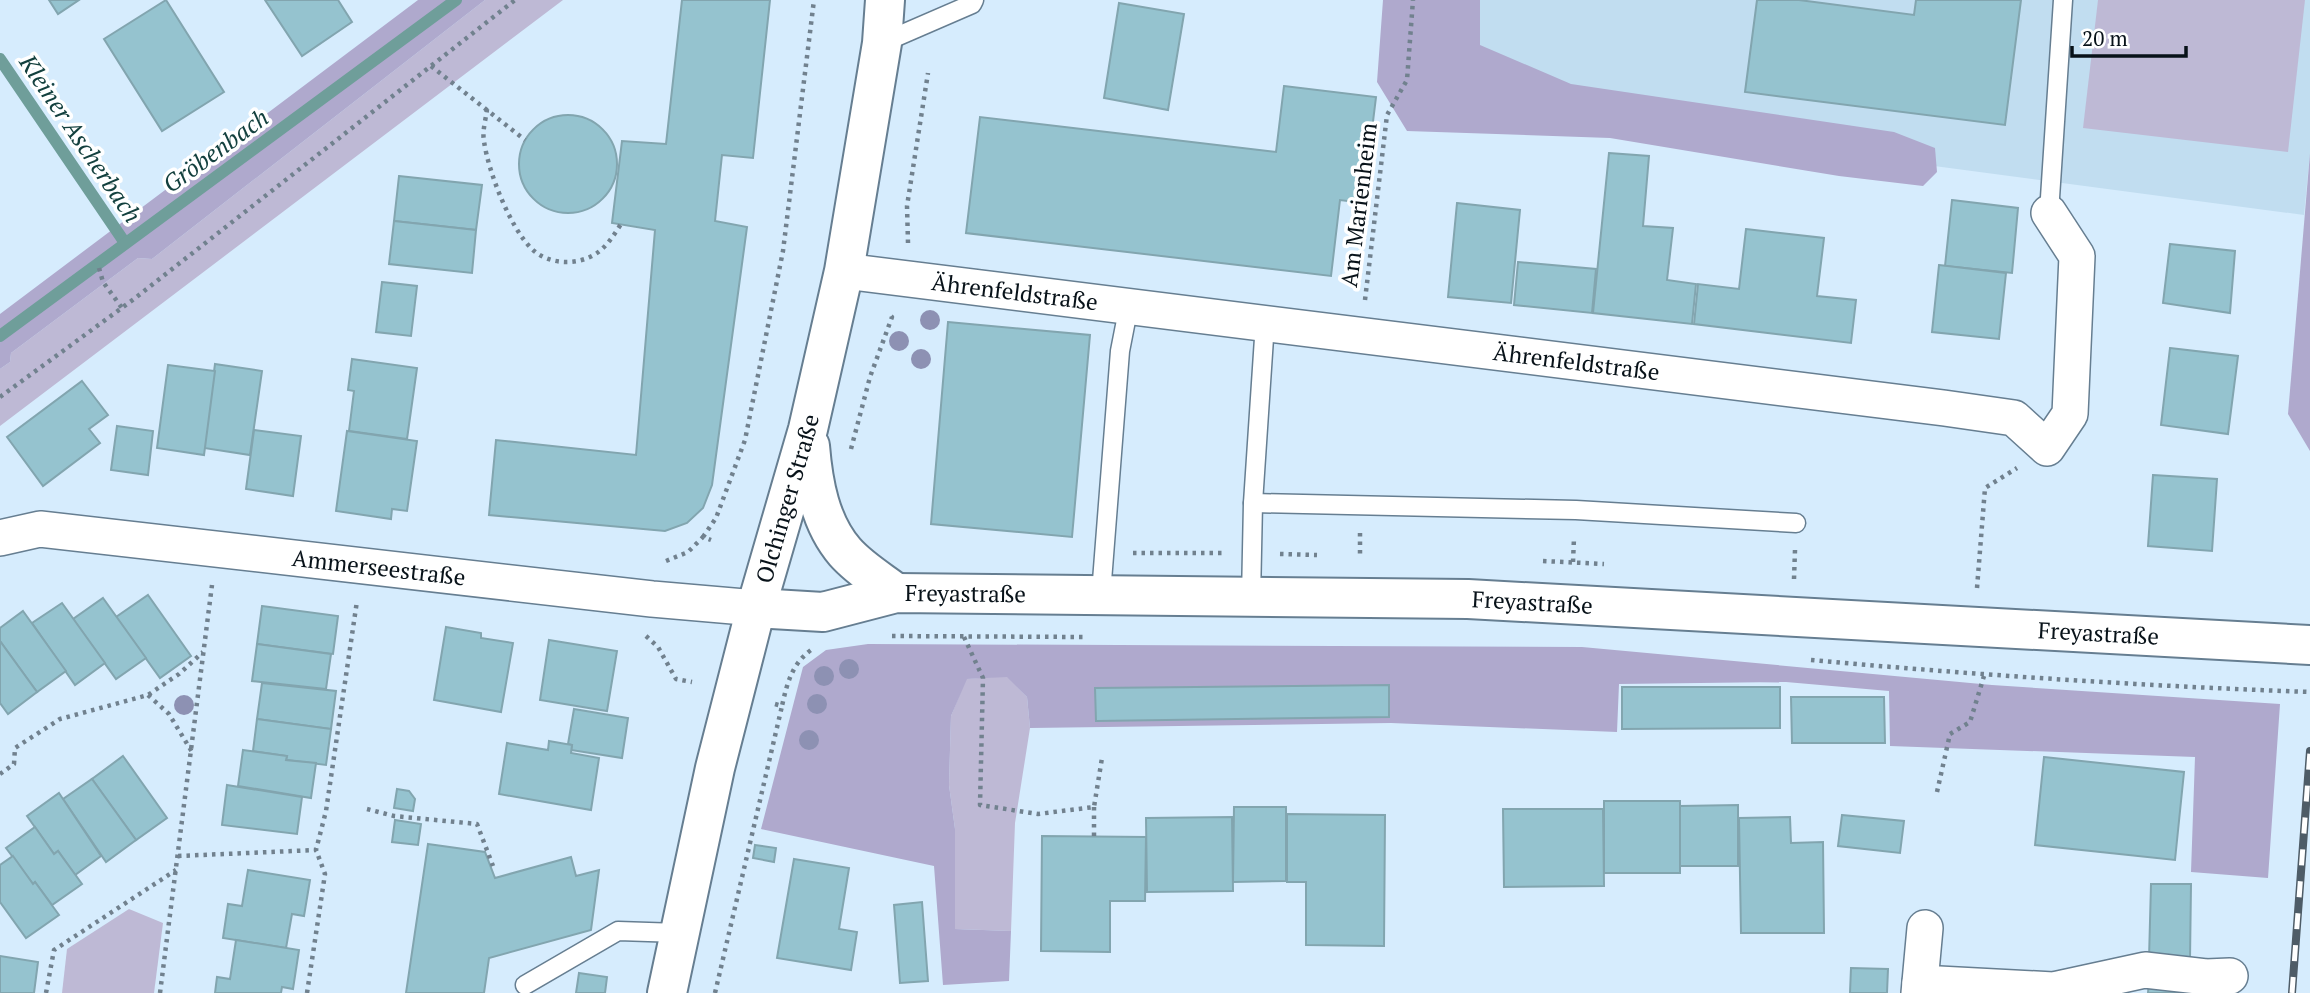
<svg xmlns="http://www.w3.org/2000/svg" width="2310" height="993" font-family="'PT Serif',serif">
	<rect width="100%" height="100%" fill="#d6ecfd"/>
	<path fill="#c1ddf0" d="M1430 0H2310V153L2304 215 1423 98Z"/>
	<g fill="#beb9d5">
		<path d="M485 0H563L0 426V369L10 362 11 353 138 258 152 259Z"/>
		<path d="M2098 0H2305L2288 152 2083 128Z"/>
		<path d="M1007 676 1027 697 1030 728 1015 823 1011 931 955 929V829L949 785 951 716 966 679Z"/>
		<path d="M129 909 163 923 154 993H62L67 949Z"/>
	</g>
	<g fill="#afa9cd">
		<path d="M418 0H485L152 259 138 258 11 353 10 362 0 369V314Z"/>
		<path d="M1383 0H1480V45L1571 84 1894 132 1935 148 1937 172 1923 186 1839 176 1610 138 1407 131 1377 82Z"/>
		<path d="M2310 153V451L2288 414Z"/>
		<path d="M868 644 1582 647 1992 685 2280 704 2268 878 2191 872 2195 757 1890 746 1889 691 1786 682 1619 684 1617 732 1391 723 1030 728 1027 697 1007 677 967 679 951 716 949 785 955 829V929L1011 931 1009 981 943 985 934 866 761 829 803 667 826 650Z"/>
	</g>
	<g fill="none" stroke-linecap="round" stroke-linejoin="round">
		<g stroke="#6f9e9a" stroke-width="12">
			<path d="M0 59 125 243"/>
			<path d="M0 336 456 0"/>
		</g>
	</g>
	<g fill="#95c3cf" stroke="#82a5af" stroke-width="2">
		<path d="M49 0H79L58 14Z"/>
		<path d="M166 0 224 92 162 131 104 39Z"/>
		<path d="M265 0H338L352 22 302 56Z"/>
		<path d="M682 0H770L753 158 722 155 715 221 747 227 712 485 703 508 687 523 665 531 489 515 496 440 636 455 655 230 612 223 622 141 666 144Z"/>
		<path d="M1757 0H1799L1914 15 1916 0H2021L2005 125 1745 92Z"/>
		<path d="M1119 3 1184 14 1168 110 1104 98Z"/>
		<path d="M1284 86 1376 97 1363 203 1340 200 1331 276 966 233 980 117 1276 152Z"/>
		<circle cx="568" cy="164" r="49"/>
		<path d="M1609 153 1649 156 1643 226 1673 228 1667 280 1696 284 1692 324 1593 313Z"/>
		<path d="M399 176 482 185 476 230 394 221Z"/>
		<path d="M1952 200 2018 208 2012 273 1945 266Z"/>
		<path d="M1457 203 1520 210 1511 303 1448 297Z"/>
		<path d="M394 221 476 230 472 273 389 264Z"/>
		<path d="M1746 229 1824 238 1817 296 1856 300 1851 343 1694 324 1698 284 1739 289Z"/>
		<path d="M2170 244 2235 251 2230 313 2163 303Z"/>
		<path d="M1518 262 1596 269 1592 313 1514 305Z"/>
		<path d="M1939 265 2006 273 1999 339 1932 332Z"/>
		<path d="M382 282 417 286 411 336 376 332Z"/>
		<path d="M948 322 1090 335 1072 537 931 524Z"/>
		<path d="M2170 348 2238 356 2228 434 2161 425Z"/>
		<path d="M352 359 417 368 407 439 349 431 354 391 348 390Z"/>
		<path d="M215 364 262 371 250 455 204 448Z"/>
		<path d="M168 365 215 371 204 455 157 448Z"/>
		<path d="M82 381 108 415 89 429 100 443 43 486 7 437Z"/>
		<path d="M117 426 153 431 148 475 111 470Z"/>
		<path d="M254 430 301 436 293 496 246 489Z"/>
		<path d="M347 431 417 441 407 511 392 509 391 519 336 511Z"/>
		<path d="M2153 475 2217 479 2212 551 2148 546Z"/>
		<path d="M148 595 191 656 160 678 116 617Z"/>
		<path d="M103 598 146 658 116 679 73 619Z"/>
		<path d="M62 603 105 663 75 685 32 623Z"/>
		<path d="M262 606 338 616 333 654 257 644Z"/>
		<path d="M23 611 66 671 37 692 0 641V628Z"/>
		<path d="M446 627 481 633V638L513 643 501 712 434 700Z"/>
		<path d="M549 640 617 651 607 711 540 700Z"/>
		<path d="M0 641 37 692 8 714 0 703Z"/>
		<path d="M257 644 331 654 326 689 252 681Z"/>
		<path d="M262 683 336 691 331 729 257 719Z"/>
		<path d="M1389 685V717L1096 721 1095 688Z"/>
		<path d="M1622 687H1780V728L1622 729Z"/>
		<path d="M1791 697H1884L1885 743H1792Z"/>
		<path d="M574 709 628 718 622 758 571 750 572 745 568 744Z"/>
		<path d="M257 719 331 729 326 765 286 760 287 756 253 751Z"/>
		<path d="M549 741 572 745 571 753 599 758 591 810 499 794 507 743 548 750Z"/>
		<path d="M243 750 287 756 286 760 316 763 311 798 238 786Z"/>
		<path d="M123 756 167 818 136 840 92 779Z"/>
		<path d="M2044 757 2184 772 2175 860 2035 845Z"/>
		<path d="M92 779 136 840 106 862 63 799Z"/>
		<path d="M227 785 302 797 297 834 222 825Z"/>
		<path d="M397 789 409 791 415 799 413 811 394 808Z"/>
		<path d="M59 793 101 856 75 875 58 851 54 854 27 816Z"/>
		<rect x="1604" y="801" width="76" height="72"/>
		<path d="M1738 805V866H1680V806Z"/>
		<path d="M1234 807H1286V881L1233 882Z"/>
		<path d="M1503 809H1603L1604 886 1504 887Z"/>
		<path d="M1287 814 1385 815 1384 946 1306 945V882H1287Z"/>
		<path d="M1842 815 1904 821 1900 853 1838 846Z"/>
		<path d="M1232 817 1233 891 1147 892 1146 818Z"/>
		<path d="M1790 817 1791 843 1823 842 1824 933H1741L1739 818Z"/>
		<path d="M395 820 421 824 418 845 392 842Z"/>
		<path d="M35 827 54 854 58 851 82 884 52 905 35 882 33 884 6 848Z"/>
		<path d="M1042 836 1146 837 1145 901H1110V952L1041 951Z"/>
		<path d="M428 844 485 852 495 878 571 857 576 876 599 870 591 930 489 958 484 993H406Z"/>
		<path d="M755 845 776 848 774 862 753 858Z"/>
		<path d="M13 856 33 884 35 882 59 915 26 938 0 902V865Z"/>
		<path d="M794 859 849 868 839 929 857 932 851 970 777 958Z"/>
		<path d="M248 870 310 880 304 916 292 914 286 948 223 938 228 904 242 906Z"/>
		<path d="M2151 884H2191L2190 960 2149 959Z"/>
		<path d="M922 902 928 981 900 983 894 905Z"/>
		<path d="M236 940 299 950 293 989 282 987 281 993H215L217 977 230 979Z"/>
		<path d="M0 956 38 962 34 993H0Z"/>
		<path d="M1851 968 1888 969 1887 993H1850Z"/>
		<path d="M579 973 607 977 605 993H576Z"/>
		<path d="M2149 980 2214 993H2148Z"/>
	</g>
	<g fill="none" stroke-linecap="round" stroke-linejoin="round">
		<g stroke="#667e91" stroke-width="21">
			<g id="lane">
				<path d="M882 43 972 4 974 0"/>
				<path d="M2049 213 2063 0"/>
				<path d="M1253 503 1576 510 1796 523"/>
				<path d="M1101 594 1120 351 1129 305"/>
				<path d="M1251 598 1253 503 1265 323"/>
				<path d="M525 985 618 931 679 933"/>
			</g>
		</g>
		<g stroke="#667e91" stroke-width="38">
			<g id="street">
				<path id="s1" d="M844 271 1944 408 2014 418 2047 448 2070 414 2077 256 2049 213"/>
				<path id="s2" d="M0 538 40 529 652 599 756 608"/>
				<path d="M1920 983 2053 990 2145 970 2206 977 2230 976"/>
				<path d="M1919 993 1925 928"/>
			</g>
		</g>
		<g stroke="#667e91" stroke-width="42">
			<g id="secondary">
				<path d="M810 446C813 483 820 523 845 552 860 569 879 580 896 593"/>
				<path id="s3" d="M756 608 823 612 896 593 1468 599 2310 645"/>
				<path id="s4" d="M667 993 715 768 756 608 808 429 844 271 882 43 885 0"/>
			</g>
		</g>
		<g stroke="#71818e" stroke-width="4.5" stroke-dasharray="3.5 5" stroke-linecap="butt">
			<path d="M431 66 525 140"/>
			<path d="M487 109C486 119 482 131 484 141 488 171 510 228 532 249 548 265 578 266 597 253 607 246 614 235 621 224"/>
			<path d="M908 243 907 206 928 73"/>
			<path d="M99 268 103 282 122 308"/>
			<path d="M1365 300 1387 115 1407 80 1413 0"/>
			<path d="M0 397 134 299 515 0"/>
			<path d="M851 449 870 377 892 317 890 315"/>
			<path d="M1360 533V557"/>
			<path d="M703 537 716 518 745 440 783 251 814 0"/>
			<path d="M1133 553H1226"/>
			<path d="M1280 554 1317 555"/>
			<path d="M666 561 688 552 703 537 711 540"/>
			<path d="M1543 561 1604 564"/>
			<path d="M1573 562 1574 538"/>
			<path d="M1794 579 1795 550"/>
			<path d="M1977 588 1985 488 2017 468"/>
			<path d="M646 636 658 647 676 679 692 682"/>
			<path d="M892 636 1086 637"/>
			<path d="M964 637 983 678 980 805 1038 814 1094 807 1102 758"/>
			<path d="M1811 660C1977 675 2143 686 2310 692"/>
			<path d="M148 695 169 714 192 752"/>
			<path d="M775 704 782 706C787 683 792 664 811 650"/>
			<path d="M0 774 14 764 15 748 60 719 148 695 179 674 203 652"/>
			<path d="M1937 792 1950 734 1970 722 1984 676"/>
			<path d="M1094 807V836"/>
			<path d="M367 809 394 816 477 824 493 866"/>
			<path d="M178 856 316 850"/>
			<path d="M46 993 54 950 176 870"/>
			<path d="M160 993 212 585"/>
			<path d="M307 993 325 874 316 850 326 811 357 601"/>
			<path d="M715 993 782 706"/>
		</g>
		<use href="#lane" stroke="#fff" stroke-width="18"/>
		<use href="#street" stroke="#fff" stroke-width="35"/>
		<use href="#secondary" stroke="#fff" stroke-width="38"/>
		<g stroke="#4e5c67" stroke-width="8">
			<path id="rail" d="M2292 993 2310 751"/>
		</g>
		<use href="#rail" stroke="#fff" stroke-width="5" stroke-dasharray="16" stroke-linecap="butt"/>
	</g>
	<g fill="#8d91b3">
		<circle cx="930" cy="320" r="10"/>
		<circle cx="899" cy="341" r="10"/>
		<circle cx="921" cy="359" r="10"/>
		<circle cx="849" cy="669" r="10"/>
		<circle cx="824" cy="676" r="10"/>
		<circle cx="817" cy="704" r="10"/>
		<circle cx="184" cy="705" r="10"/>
		<circle cx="809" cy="740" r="10"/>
	</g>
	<g text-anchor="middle" stroke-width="7" stroke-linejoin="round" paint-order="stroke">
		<g font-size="23" fill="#081219" stroke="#fff">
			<text transform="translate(1359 205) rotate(-83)" y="8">Am Marienheim</text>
			<text dy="8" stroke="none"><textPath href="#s1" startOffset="172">Ährenfeldstraße</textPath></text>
			<text dy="8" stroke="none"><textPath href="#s1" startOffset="738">Ährenfeldstraße</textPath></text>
			<text dy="8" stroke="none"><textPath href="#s4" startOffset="509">Olchinger Straße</textPath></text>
			<text dy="8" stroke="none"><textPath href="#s2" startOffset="382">Ammerseestraße</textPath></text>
			<text dy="8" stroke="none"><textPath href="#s3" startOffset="212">Freyastraße</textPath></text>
			<text dy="8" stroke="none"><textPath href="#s3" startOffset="779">Freyastraße</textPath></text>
			<text dy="8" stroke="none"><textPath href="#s3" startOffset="1346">Freyastraße</textPath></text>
		</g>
		<g font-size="24" font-style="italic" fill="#13403e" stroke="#fff">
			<text transform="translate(80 139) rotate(56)" y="8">Kleiner Ascherbach</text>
			<text transform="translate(216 151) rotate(-36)" y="8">Gröbenbach</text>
		</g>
	</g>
	<path d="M2072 46v10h114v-10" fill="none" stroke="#081219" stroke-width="3.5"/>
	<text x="2082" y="46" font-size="21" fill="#081219" stroke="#ffffff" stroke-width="5" paint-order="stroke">20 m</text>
</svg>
